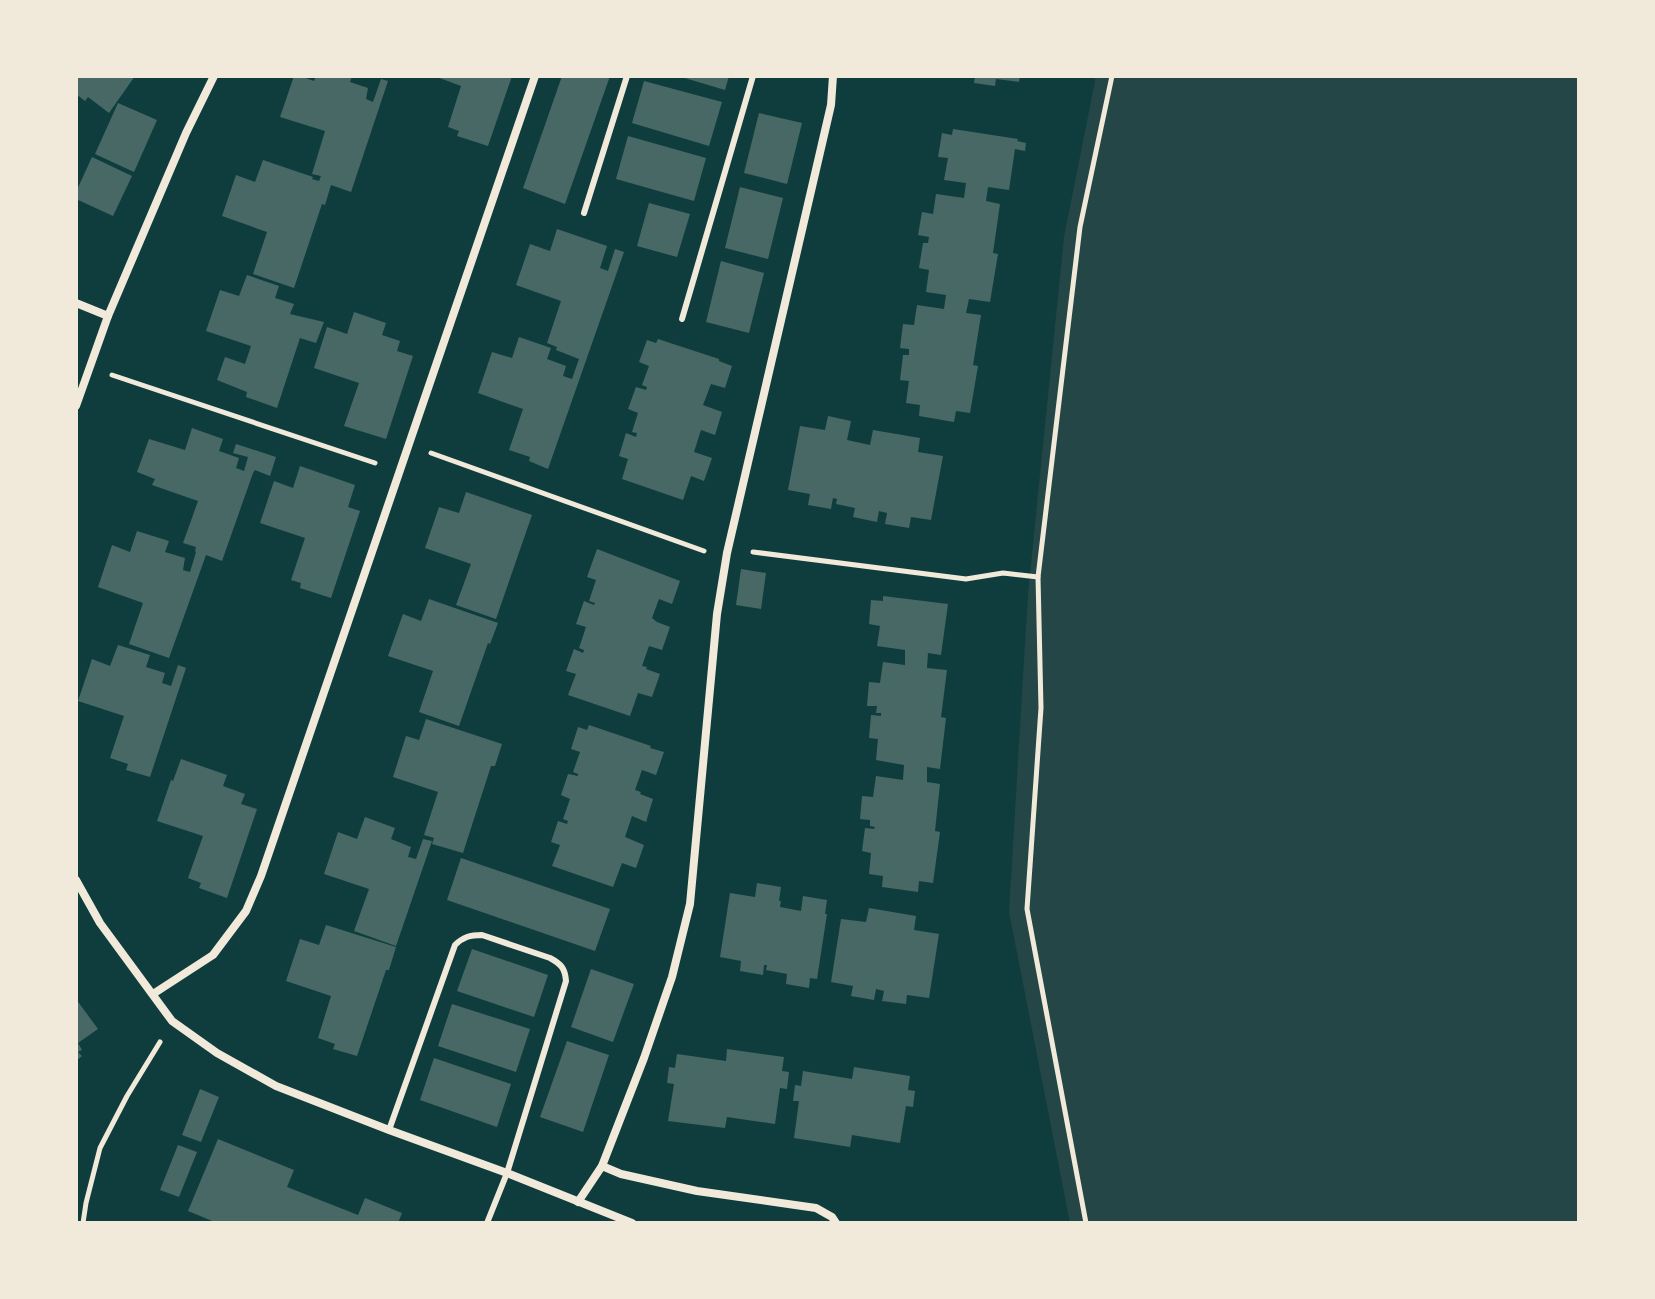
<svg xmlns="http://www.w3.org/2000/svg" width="1655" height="1299" font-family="'DejaVu Sans',sans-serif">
	<rect width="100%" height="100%" fill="#0f3d3e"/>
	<path fill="#244646" d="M1096 76H1579V1223H1070L1009 912 1028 594 1064 237Z"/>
	<g fill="#486865">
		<path d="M76 76H135L109 113 88 97 85 101 76 94Z"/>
		<path d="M294 76H300L314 81 316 76H352L350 82 368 88 366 99 373 102 381 79 388 81 351 192 331 185 325 205 322 204 294 288 253 274 267 232 222 216 236 175 255 182 263 160 313 177 312 179 319 181 321 176 312 174 325 131 280 117Z"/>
		<path d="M434 76H512L488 146 457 136 459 131 448 127 461 86Z"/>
		<path d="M562 76H610L565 204 523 188Z"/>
		<path d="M678 76H729L725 90Z"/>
		<path d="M975 76H1020L1019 82 996 79 995 86 974 83Z"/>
		<path d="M644 81 722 102 709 146 632 123Z"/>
		<path d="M118 103 157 120 134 172 95 154Z"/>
		<path d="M759 113 802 123 787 184 744 173Z"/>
		<path d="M953 129 1018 139 1017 141 1026 143 1025 151 1015 149 1009 190 988 187 986 201 1000 204 993 253 998 254 990 302 969 299 966 313 981 315 973 365 978 366 970 413 956 411 954 422 919 416 920 405 906 403 909 381 900 380 903 355H909V349L900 348 903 324 914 325 917 305 944 309 946 295 926 292 929 270 919 268 923 243H928L929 237 918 235 922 212 933 214 936 194 964 198 966 183 944 180 948 158 938 157 942 133 952 135Z"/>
		<path d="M628 136 706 158 694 201 616 179Z"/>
		<path d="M92 157 132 176 113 216 76 199V192Z"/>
		<path d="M740 187 783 198 768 259 725 248Z"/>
		<path d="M649 203 690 214 677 257 637 246Z"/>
		<path d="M557 229 607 246 600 268 608 271 615 249 624 252 548 469 529 461 530 457 509 450 523 409 478 393 492 352 512 358 519 337 551 348 547 359 566 366 563 376 572 379 579 359 556 350 557 347 547 343 561 301 516 285 530 244 550 251Z"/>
		<path d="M721 261 764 273 749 333 706 322Z"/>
		<path d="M247 275 279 286 275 298 294 304 290 314 324 322 316 343 300 338 277 408 246 397 247 392 217 380 225 357 245 364 251 346 206 331 220 290 239 296Z"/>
		<path d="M354 312 386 323 382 335 400 341 397 351 413 356 386 439 344 426 359 383 314 368 327 327 347 334Z"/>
		<path d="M658 339 719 359V361L732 366 725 388 711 384 703 405 722 412 715 435 701 430 694 452 712 458 704 481 691 476 683 500 622 479 628 459 619 456 626 433 636 437 637 433 632 432 638 413 628 409 636 387 646 390 647 387 642 385 649 366 639 362 647 340 656 343Z"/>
		<path d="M828 416 851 421 847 440 870 445 873 430 920 438 918 452 943 456 931 520 911 517 909 528 885 524 887 513 879 511 877 522 853 517 855 508 836 504 837 499 833 498 831 509 808 505 810 494 788 490 800 426 825 430Z"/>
		<path d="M192 428 223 439 219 451 239 458 236 468 244 471 248 457 233 453 236 444 276 457 270 476 255 470 253 473 222 561 206 555 169 658 129 644 143 603 98 587 112 545 130 552 137 531 169 541 165 552 185 558 183 570 190 572 196 552 195 551 196 547 183 543 198 501 152 485 155 479 137 472 149 439 185 450Z"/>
		<path d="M300 466 355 485 348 507 360 511 331 598 300 588 301 583 291 580 305 538 260 523 274 481 293 488Z"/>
		<path d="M466 492 532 515 496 619 456 605 471 564 425 548 439 507 459 513Z"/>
		<path d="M597 549 680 581 672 604 659 599 652 618 657 622 670 627 662 650 649 646 642 666 647 667 646 669 660 674 652 697 638 693 630 716 568 695 576 674 566 671 574 649 583 653 584 650 579 648 586 627 576 624 584 601 594 605 595 603 589 601 596 580 587 577Z"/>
		<path d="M741 569 766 573 761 609 736 605Z"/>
		<path d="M883 596 948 604 941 655 928 653 927 668 947 670 941 717 946 718 940 769 927 767V782L940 784 935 831 940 832 933 883 919 881 918 892 882 887 883 876 869 874 871 853 862 851 865 828 874 829 875 827 870 826V820L860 819 862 796 873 797 876 776 903 780 904 765 876 760 878 739 869 738 871 715 881 716V713H876L877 706H867L869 682 880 683 883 662 905 665V650L877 646 880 626 869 624 871 600 883 601Z"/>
		<path d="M429 599 498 623 490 644 488 643 459 726 419 712 433 671 388 656 403 614 421 621Z"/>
		<path d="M118 645 150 655 146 667 165 673 162 683 171 686 178 665 186 668 150 777 126 770 128 764 110 758 124 716 78 701 92 659 110 666Z"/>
		<path d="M426 719 502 744 495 766H491L463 853 432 844 434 838 424 835 438 792 393 777 406 736 419 740Z"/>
		<path d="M589 725 651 746 650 748 664 752 656 775 642 770 635 790 641 792 640 794 653 799 646 822 632 816 625 837 644 845 636 868 622 863 613 887 552 866 560 845 551 842 558 821 567 824 568 821 563 819 570 799 561 795 568 774 578 776V774L573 772 580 752 571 749 578 727 587 730Z"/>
		<path d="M181 759 227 775 223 786 245 794 241 804 257 809 227 898 199 888 201 883 188 878 203 836 157 821 171 780 173 781Z"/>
		<path d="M365 817 395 828 391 839 411 847 408 857 416 859 423 839 432 841 396 946 354 931 369 889 324 874 338 832 357 839Z"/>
		<path d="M461 858 610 909 595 951 447 900Z"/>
		<path d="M757 883 781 887 779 901H781L780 907 801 911 803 896 827 900 825 914H827L817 979 810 978 809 988 786 984 787 974 766 970 767 965H764L763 975 740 971 741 961 720 957 730 893 755 897Z"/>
		<path d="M869 908 916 916 914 930 939 934 929 998 907 995 906 1004 882 1001 884 991 876 989 874 1000 851 996 853 986 831 982 841 919 866 922Z"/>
		<path d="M326 925 396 947 389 970H386L357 1056 333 1049 335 1044 318 1038 331 996 286 981 300 939 319 945Z"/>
		<path d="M472 949 548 975 534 1017 457 991Z"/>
		<path d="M591 969 634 984 613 1042 571 1027Z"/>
		<path d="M76 999 98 1029 78 1043 82 1050 78 1052 82 1056 76 1061Z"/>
		<path d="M452 1004 530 1029 516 1072 438 1046Z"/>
		<path d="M567 1041 609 1055 583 1132 540 1117Z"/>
		<path d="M727 1049 784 1057 782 1071 789 1072 787 1089 780 1088 775 1124 727 1117 725 1128 668 1121 674 1084 667 1083 669 1067 675 1068 677 1054 726 1061Z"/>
		<path d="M434 1058 511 1084 497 1127 420 1100Z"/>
		<path d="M854 1067 910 1076 908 1090 915 1091 913 1107 906 1106 900 1143 852 1135 850 1147 794 1138 799 1101H793L795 1085 801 1086 803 1071 852 1079Z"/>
		<path d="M200 1089 219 1097 201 1142 182 1135Z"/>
		<path d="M218 1139 294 1170 287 1187 358 1215 365 1198 402 1213 398 1223H217L188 1211Z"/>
		<path d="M178 1145 197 1152 179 1197 160 1190Z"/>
	</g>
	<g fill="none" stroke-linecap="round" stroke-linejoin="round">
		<g stroke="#f1e9da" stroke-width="5">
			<path d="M112 375 375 463"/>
			<path d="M431 453 704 551"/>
			<path d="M753 552 966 579 1003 573 1038 577"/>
			<path d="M83 1223 86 1203 100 1148 127 1096 160 1042"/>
			<path d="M1086 1223 1027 909 1041 708 1038 577 1080 227 1112 76"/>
		</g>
		<g stroke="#f1e9da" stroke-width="6">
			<path d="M584 213 627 76"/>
			<path d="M682 319 753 76"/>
			<path d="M389 1130 455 945C463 937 470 935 482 935L550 958C561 964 565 968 566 981L507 1173 487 1223"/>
		</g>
		<g stroke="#f1e9da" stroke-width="8">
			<path d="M76 303 108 316"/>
			<path d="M76 406 108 316 186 133 214 76"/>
			<path d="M76 880 100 923 172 1021 217 1053 276 1086 389 1130 507 1173 632 1223"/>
			<path d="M153 994 213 955 246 911 261 876 535 76"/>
			<path d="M602 1166 621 1174 697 1191 816 1208 832 1217 836 1223"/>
			<path d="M578 1202 602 1166 644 1058 672 977 690 904 717 614 727 553 831 105 833 76"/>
		</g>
	</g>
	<rect width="1655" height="1299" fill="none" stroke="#f1e9da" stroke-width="156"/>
</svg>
